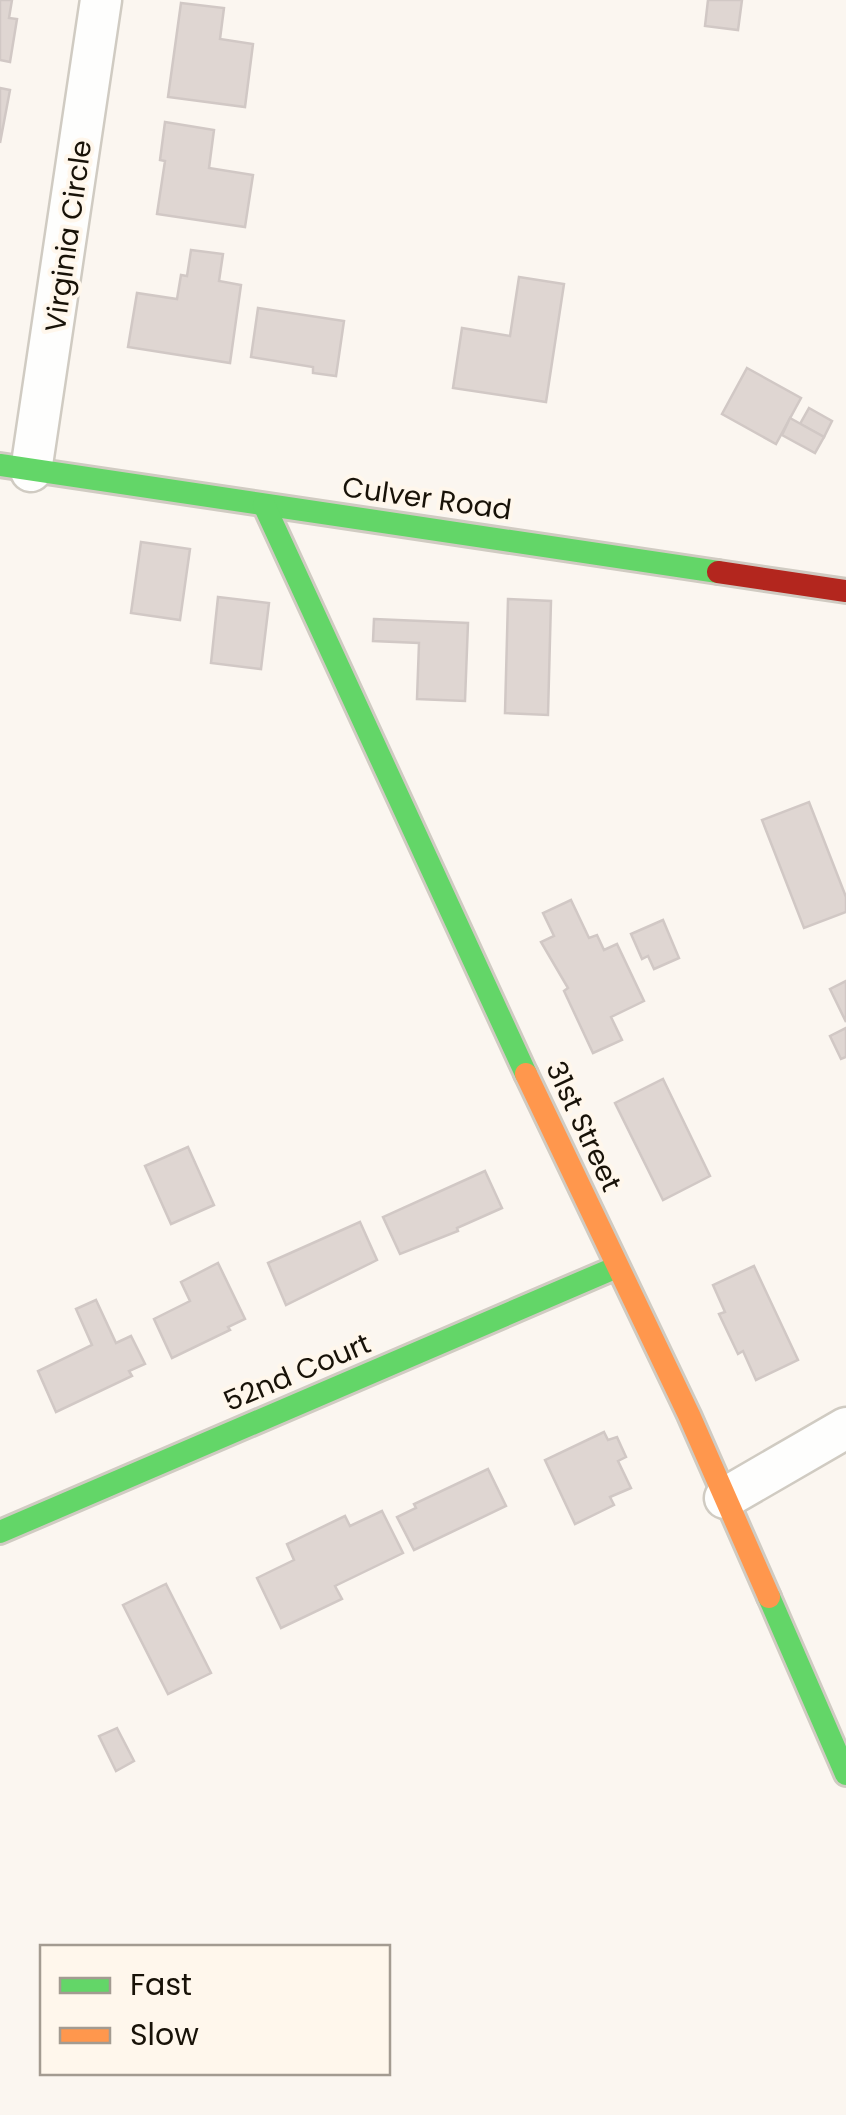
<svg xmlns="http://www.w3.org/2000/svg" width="846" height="2115" font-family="Poppins,sans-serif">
	<rect width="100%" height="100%" fill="#fbf6f0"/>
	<g fill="#dfd6d2" stroke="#d1c8c5" stroke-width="2.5">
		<path d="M0 0H12L9 18 17 19 10 62 0 60Z"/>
		<path d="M708 0H742L738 30 705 26Z"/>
		<path d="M181 3 224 8 220 39 253 44 245 107 168 97Z"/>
		<path d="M0 88 10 90 0 143Z"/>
		<path d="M165 122 214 130 209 168 253 175 245 227 157 214 165 161 160 160Z"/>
		<path d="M191 250 223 254 219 281 241 285 230 363 128 347 137 293 177 299 181 275 187 276Z"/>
		<path d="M519 277 564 284 546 402 453 388 462 328 510 336Z"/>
		<path d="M258 308 344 321 336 376 313 373V367L251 357Z"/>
		<path d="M747 368 801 398 776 444 722 414Z"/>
		<path d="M809 408 832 421 824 437 800 424Z"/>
		<path d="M790 418 824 437 815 453 782 435Z"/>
		<path d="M141 542 190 549 180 620 131 613Z"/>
		<path d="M218 597 269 603 261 669 211 663Z"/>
		<path d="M508 599 551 601 548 715 505 713Z"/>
		<path d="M374 619 468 623 465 701 417 699 419 643 373 641Z"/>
		<path d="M809 802 846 897V912L804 928 762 820Z"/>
		<path d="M571 900 589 938 597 935 604 950 617 944 644 1001 611 1017 622 1040 593 1053 564 991 568 988 541 942 554 936 543 913Z"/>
		<path d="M663 920 679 958 654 969 648 956 642 959 631 934Z"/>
		<path d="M846 981V1022L830 989Z"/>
		<path d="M846 1028V1057L841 1059 830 1036Z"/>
		<path d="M663 1079 710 1176 663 1200 615 1103Z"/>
		<path d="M188 1147 214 1205 171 1224 145 1166Z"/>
		<path d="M485 1171 502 1208 457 1228 458 1231 400 1254 383 1217Z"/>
		<path d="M360 1222 377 1260 286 1305 268 1263Z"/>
		<path d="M218 1263 245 1319 228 1327 230 1330 172 1358 154 1319 190 1301 181 1282Z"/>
		<path d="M754 1266 798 1360 756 1380 743 1351 738 1354 719 1314 725 1312 713 1285Z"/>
		<path d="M96 1300 116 1343 131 1336 145 1364 129 1371 132 1376 56 1412 38 1371 92 1345 76 1309Z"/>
		<path d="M604 1432 608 1440 617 1437 626 1457 618 1461 631 1488 610 1497 614 1505 575 1524 545 1460Z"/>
		<path d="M488 1469 506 1506 414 1550 397 1517 416 1508 414 1504Z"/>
		<path d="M382 1511 403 1553 335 1586 342 1599 281 1628 257 1578 294 1560 287 1544 345 1516 350 1526Z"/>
		<path d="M166 1584 211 1673 168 1694 123 1605Z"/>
		<path d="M117 1728 134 1761 116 1771 99 1736Z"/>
	</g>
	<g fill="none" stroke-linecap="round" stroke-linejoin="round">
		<g stroke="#d0cbc2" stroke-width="45">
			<g id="street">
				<path d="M31 471 101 0"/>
				<path d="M725 1498 846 1428"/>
			</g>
		</g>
		<g stroke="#d0cbc2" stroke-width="28">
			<g id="fast">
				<path d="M0 465 718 572"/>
				<path d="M264 505 526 1074"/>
				<path d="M0 1532 617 1267"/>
				<path d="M769 1597 846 1774"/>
			</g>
		</g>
		<g stroke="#d0cbc2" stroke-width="28">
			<path id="slow" d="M526 1074 689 1415 769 1597"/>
		</g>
		<g stroke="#d0cbc2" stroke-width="28">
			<path id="jam" d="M718 572 846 591"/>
		</g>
		<use href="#street" stroke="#fefefd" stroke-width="40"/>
		<use href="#fast" stroke="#63d668" stroke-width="22"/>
		<use href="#slow" stroke="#ff974d" stroke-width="22"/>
		<use href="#jam" stroke="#b3261e" stroke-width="22"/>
	</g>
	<g text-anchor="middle" stroke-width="8" stroke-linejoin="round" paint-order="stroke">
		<g font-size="28" fill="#181208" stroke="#fff7ec">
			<text transform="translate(68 236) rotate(-82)" y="10">Virginia Circle</text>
			<text transform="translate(427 498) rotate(8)" y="10">Culver Road</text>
			<text transform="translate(584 1126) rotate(65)" y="10">31st Street</text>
			<text transform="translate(297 1372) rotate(-23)" y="10">52nd Court</text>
		</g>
	</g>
	<rect x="40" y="1945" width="350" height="130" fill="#fff7ec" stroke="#a39b91" stroke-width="2.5"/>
	<rect x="60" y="1978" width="50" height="15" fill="#63d668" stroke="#a39b91" stroke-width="2.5"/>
	<text x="130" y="1995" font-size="30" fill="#181208">Fast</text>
	<rect x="60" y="2028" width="50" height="15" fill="#ff974d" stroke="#a39b91" stroke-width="2.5"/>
	<text x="130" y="2045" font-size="30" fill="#181208">Slow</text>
</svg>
